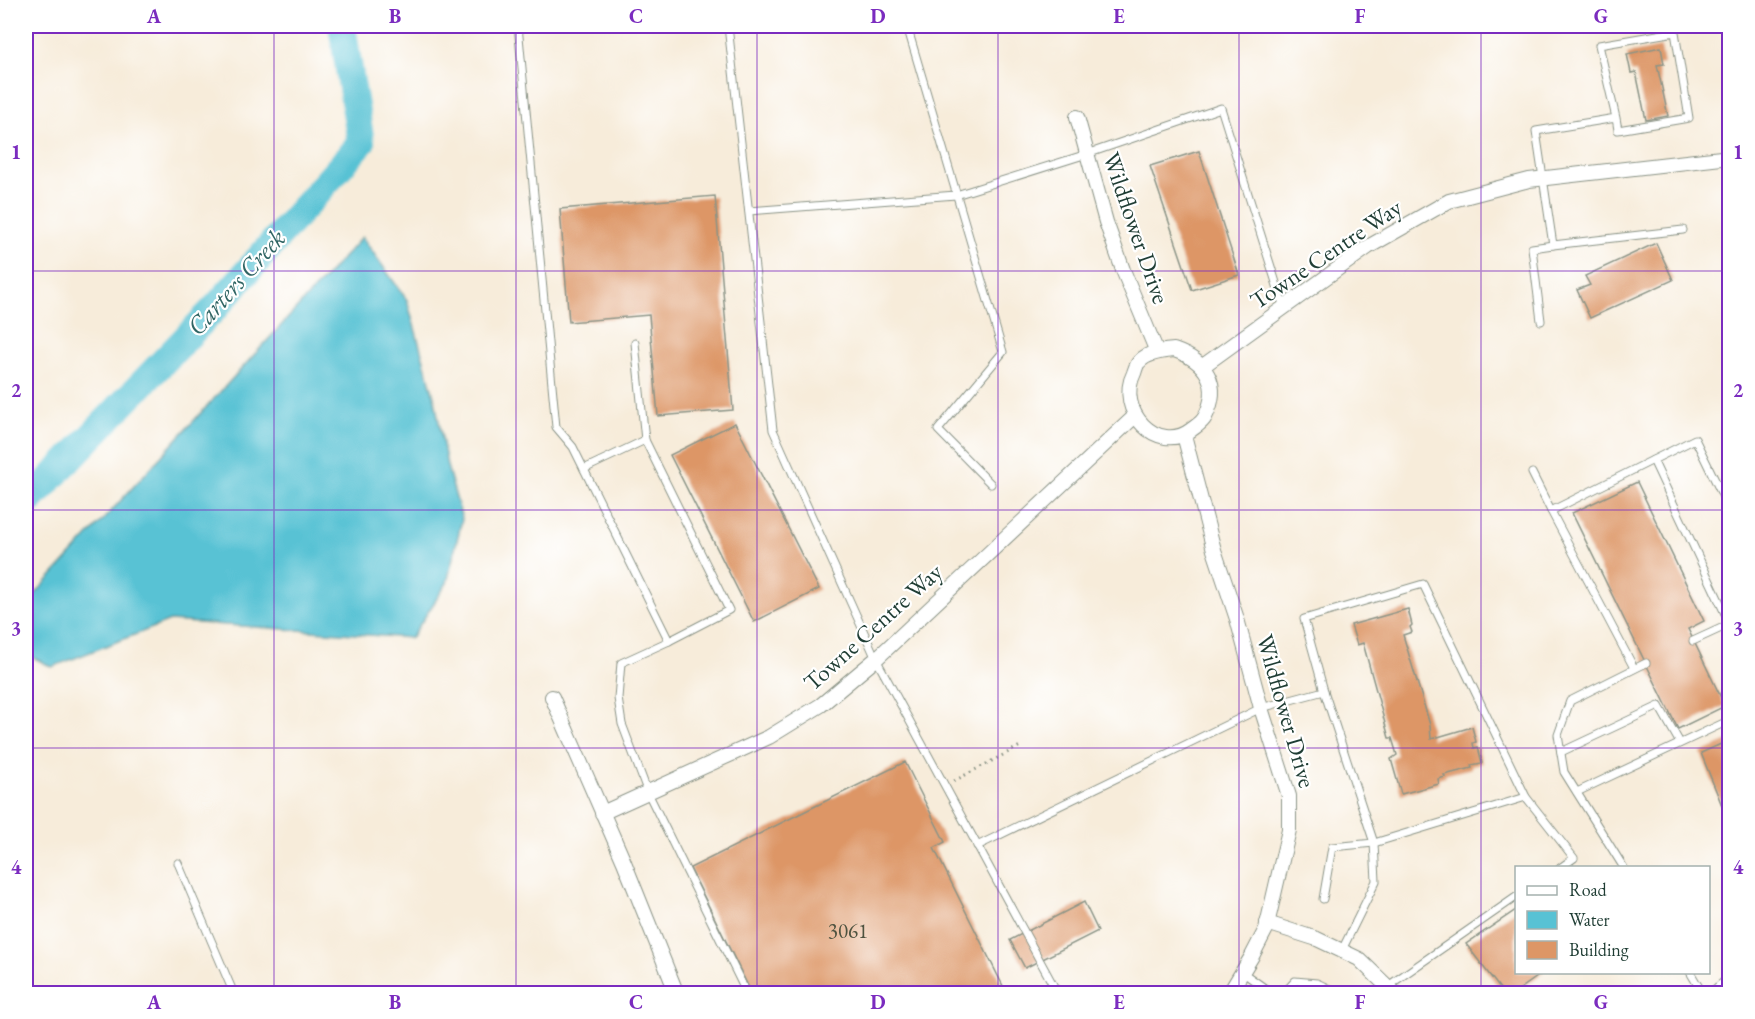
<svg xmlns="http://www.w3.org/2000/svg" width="1755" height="1019" font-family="'EB Garamond',serif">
	<rect width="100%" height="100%" fill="#fff"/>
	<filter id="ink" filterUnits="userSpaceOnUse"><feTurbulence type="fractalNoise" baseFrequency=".0167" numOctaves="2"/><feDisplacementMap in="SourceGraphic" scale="12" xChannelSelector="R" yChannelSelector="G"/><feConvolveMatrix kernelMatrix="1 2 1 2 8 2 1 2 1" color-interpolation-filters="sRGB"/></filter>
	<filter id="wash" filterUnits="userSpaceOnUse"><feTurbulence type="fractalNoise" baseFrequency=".008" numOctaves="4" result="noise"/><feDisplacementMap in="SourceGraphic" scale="24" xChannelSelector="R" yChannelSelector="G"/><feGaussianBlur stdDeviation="1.35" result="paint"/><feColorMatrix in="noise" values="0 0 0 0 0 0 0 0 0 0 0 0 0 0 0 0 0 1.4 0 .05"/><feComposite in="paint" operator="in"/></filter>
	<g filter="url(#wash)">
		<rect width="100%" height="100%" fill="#f7ecda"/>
		<path fill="#58c2d4" stroke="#3c8084" stroke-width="1.5" d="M362 237 407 300 435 400 447 466 462 519 447 583 411 638 170 621 52 667 26 654V604Z"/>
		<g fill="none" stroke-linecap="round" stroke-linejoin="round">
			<path stroke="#58c2d4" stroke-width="28" d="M26 504 216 307 361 143 342 26"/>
		</g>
		<g id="blocks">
			<g fill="#dd9666">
				<path d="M1661 47 1664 64 1657 65 1668 116 1646 120 1636 72 1631 73 1627 54Z"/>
				<path d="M1199 151 1239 275 1192 290 1150 166Z"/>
				<path d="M715 196 733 410 658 416 649 315 569 322 560 209Z"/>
				<path d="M1656 243 1673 280 1590 318 1577 290 1590 285 1585 276Z"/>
				<path d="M735 423 819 589 754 622 670 455Z"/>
				<path d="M1637 482 1704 621 1688 629 1725 706 1678 729 1572 513Z"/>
				<path d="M1408 609 1412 625 1410 627 1412 632 1403 635 1430 725 1431 739 1472 727 1476 742 1473 743 1474 748 1478 747 1482 763 1471 765 1472 768 1444 775 1445 777 1438 779 1439 784 1401 794 1391 759 1397 755 1392 738H1389L1363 643 1357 645 1351 625Z"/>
				<path d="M1730 740V823H1729L1701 753Z"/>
				<path d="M905 762 945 842 934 848 1007 994H752L690 868Z"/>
				<path d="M1084 902 1098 931 1025 968 1010 940Z"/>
				<path d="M1516 910V972H1544L1513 994H1504L1466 944Z"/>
			</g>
		</g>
	</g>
	<g filter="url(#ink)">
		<use href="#blocks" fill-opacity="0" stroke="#8b9487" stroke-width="1.5"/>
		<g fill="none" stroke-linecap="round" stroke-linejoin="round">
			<g stroke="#8b9487" stroke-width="9">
				<g id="lane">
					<path d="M518 26 556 427 573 447 669 641 621 663 618 698 622 724 648 793 747 994"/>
					<path d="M728 26 773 430 876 659 1058 994"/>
					<path d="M907 26 1003 352 938 430 991 484"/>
					<path d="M749 211 956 195 1087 154 1221 108 1284 308"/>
					<path d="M1553 245 1683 230"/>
					<path d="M1541 321 1532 248 1553 245 1536 131 1616 118 1599 45 1675 32 1689 118 1618 130 1616 118"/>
					<path d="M635 343 645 440 729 610 669 641"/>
					<path d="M1653 460 1730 624"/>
					<path d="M584 469 645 440"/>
					<path d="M1532 473 1551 511"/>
					<path d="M1693 641 1730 624"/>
					<path d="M1634 668 1551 511 1695 439 1730 511"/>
					<path d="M1324 691 1304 619 1423 584 1526 797"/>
					<path d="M1561 752 1659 706 1680 743"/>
					<path d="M1577 792 1730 720"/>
					<path d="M977 846 1261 708 1324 691 1374 843 1332 847 1323 899"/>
					<path d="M178 863 234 994"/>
					<path d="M1624 868 1564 772 1558 735 1570 701 1646 663"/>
					<path d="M1342 950 1376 881 1374 843 1526 797 1574 858 1560 868"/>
					<path d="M1242 972 1273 994"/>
					<path d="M1690 972 1703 994"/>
					<path d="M1388 986 1516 897"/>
					<path d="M1283 994 1295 981 1317 983 1340 994"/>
				</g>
			</g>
			<g stroke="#8b9487" stroke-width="16">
				<g id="street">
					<path d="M1077 117 1106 222 1123 270 1157 352"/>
					<path d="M1174 350C1206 361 1222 384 1205 417 1202 423 1196 426 1191 430 1158 455 1115 411 1134 373 1135 370 1137 363 1140 361 1148 352 1164 351 1174 350Z"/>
					<path d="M1203 366 1368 247 1449 201 1529 180 1730 157"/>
					<path d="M1184 435 1214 550 1237 619 1261 708 1289 796V830L1266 929 1252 956 1229 994"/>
					<path d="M552 697 624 862 677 994"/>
					<path d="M602 813 769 737 821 705 876 659 1135 416"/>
					<path d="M1267 923 1317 939 1359 959 1395 994"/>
				</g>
			</g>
			<g stroke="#8b9487" stroke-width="22">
				<path id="secondary" d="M1719 994 1730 985"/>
			</g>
			<path stroke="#8b9487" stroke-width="3" stroke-dasharray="1.5 4.5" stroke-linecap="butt" d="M954 781 1022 745"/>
			<use href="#lane" stroke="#fff" stroke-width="7"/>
			<use href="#street" stroke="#fff" stroke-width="14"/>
			<use href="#secondary" stroke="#fff" stroke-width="20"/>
		</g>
	</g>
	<path fill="none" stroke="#7b2cbf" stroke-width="1.5" stroke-opacity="0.55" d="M274 26V994M516 26V994M757 26V994M998 26V994M1239 26V994M1481 26V994M26 271H1730M26 510H1730M26 748H1730"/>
	<g text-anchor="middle" stroke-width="4.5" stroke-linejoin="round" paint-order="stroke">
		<g font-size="21" fill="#4e5340">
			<text x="848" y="938">3061</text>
		</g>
		<g font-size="24" fill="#1f3d34" stroke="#fff">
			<text transform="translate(1136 228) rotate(71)" y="8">Wildflower Drive</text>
			<text transform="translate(1326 254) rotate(-34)" y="8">Towne Centre Way</text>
			<text transform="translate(873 627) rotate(-42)" y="8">Towne Centre Way</text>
			<text transform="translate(1286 711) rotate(74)" y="8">Wildflower Drive</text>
		</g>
		<g font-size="26" font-style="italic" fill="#306564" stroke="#fff">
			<text transform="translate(236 282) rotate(-48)" y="9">Carters Creek</text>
		</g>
	</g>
	<rect width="1755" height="1019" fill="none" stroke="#fff" stroke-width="66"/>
	<rect x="1515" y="866" width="195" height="108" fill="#ffffff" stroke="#a5b1ae" stroke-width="1.5"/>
	<rect x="1527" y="886" width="30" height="9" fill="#ffffff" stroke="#a5b1ae" stroke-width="1.5"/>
	<text x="1569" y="896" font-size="18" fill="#1f3d34">Road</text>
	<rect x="1527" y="911" width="30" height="18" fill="#58c2d4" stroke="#a5b1ae" stroke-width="1.5"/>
	<text x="1569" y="926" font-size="18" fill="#1f3d34">Water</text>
	<rect x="1527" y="941" width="30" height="18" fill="#dd9666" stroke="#a5b1ae" stroke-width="1.5"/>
	<text x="1569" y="956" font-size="18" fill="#1f3d34">Building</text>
	<rect x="33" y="33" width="1689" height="953" fill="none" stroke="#7b2cbf" stroke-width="2"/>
	<g font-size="20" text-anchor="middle" font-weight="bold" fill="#7b2cbf">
		<text x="154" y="23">A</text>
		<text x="395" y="23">B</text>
		<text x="636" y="23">C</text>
		<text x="878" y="23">D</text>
		<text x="1119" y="23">E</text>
		<text x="1360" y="23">F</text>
		<text x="1601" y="23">G</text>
		<text x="16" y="159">1</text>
		<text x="1738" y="159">1</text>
		<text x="16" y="397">2</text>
		<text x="1738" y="397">2</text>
		<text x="16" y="635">3</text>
		<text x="1738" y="635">3</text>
		<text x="16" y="874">4</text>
		<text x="1738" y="874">4</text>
		<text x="154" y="1009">A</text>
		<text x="395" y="1009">B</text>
		<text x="636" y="1009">C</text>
		<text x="878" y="1009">D</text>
		<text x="1119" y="1009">E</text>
		<text x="1360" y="1009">F</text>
		<text x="1601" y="1009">G</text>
	</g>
</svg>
